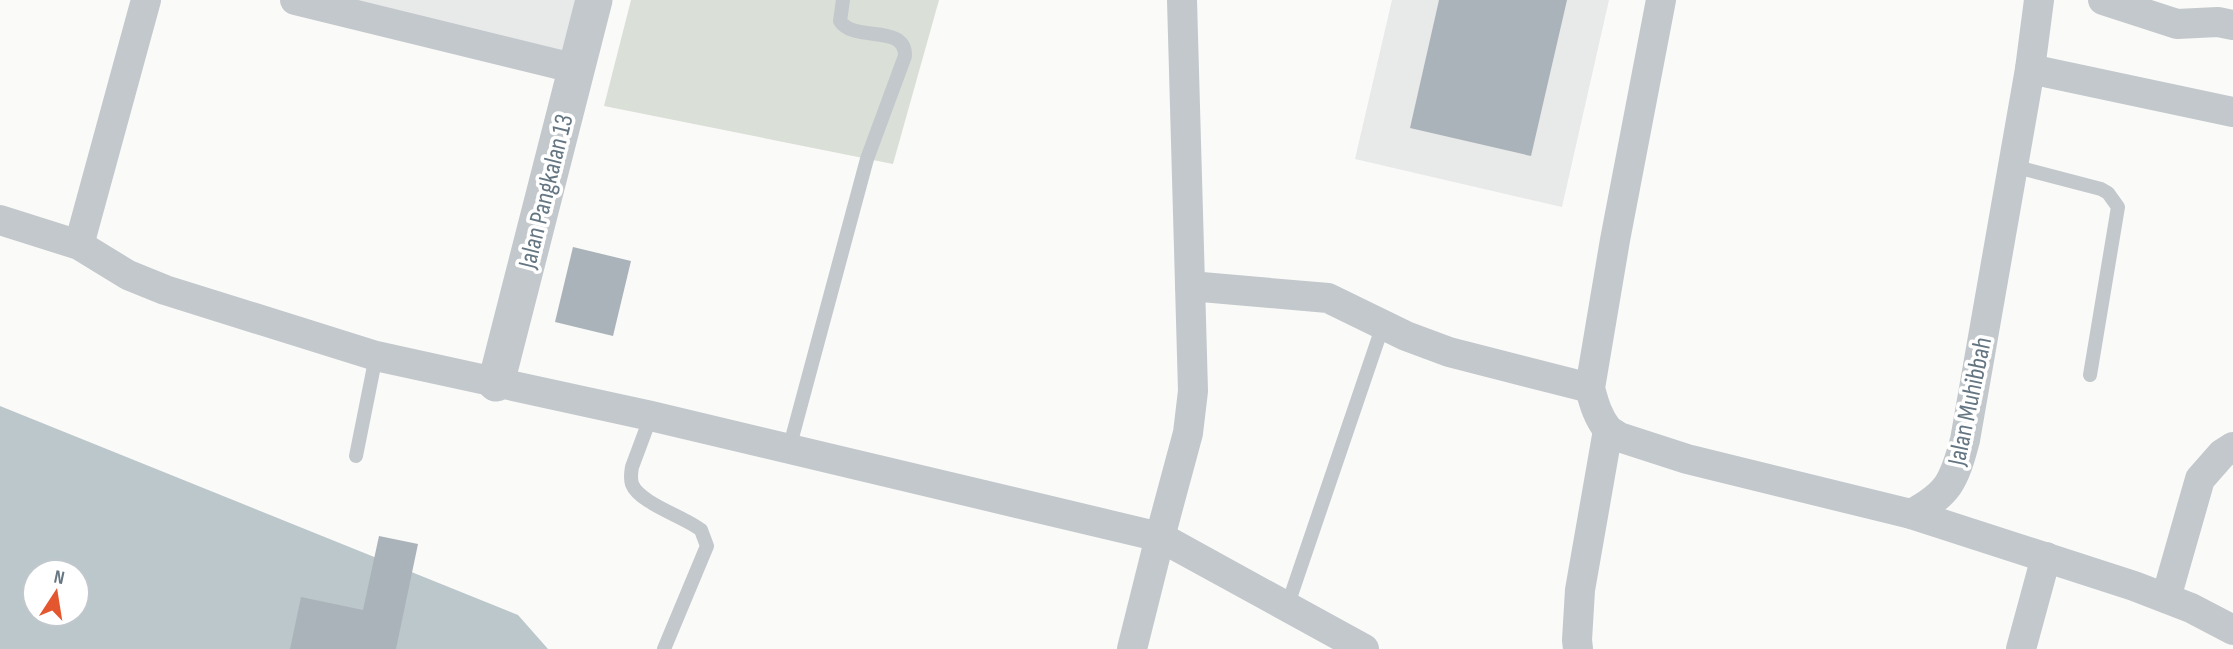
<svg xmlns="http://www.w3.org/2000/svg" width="2233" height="649" font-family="'Sofia Sans Condensed',sans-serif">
	<rect width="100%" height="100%" fill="#fafaf8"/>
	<g fill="#e8e9e9">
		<path d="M295 0H594L577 69Z"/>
		<path d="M1392 0H1609L1562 207 1355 159Z"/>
	</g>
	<path fill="#dadfd7" d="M631 0H939L893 164 604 106Z"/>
	<path fill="#bbc7cb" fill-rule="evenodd" d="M0 406 518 615 548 649H0ZM35 572H77V614H35Z"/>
	<g fill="#aab3b9">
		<path d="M1439 0H1567L1531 156 1410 128Z"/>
		<path d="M573 247 631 261 613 336 555 322Z"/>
		<path d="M379 536 418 544 396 649H290L301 597 363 610Z"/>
	</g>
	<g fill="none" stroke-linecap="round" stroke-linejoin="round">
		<g stroke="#c3c8cc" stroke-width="14">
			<path d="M2013 166 2101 189 2108 193 2118 207 2090 375"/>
			<path d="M651 416 632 467C631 473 630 478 632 484 639 503 685 517 701 530L707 546 664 649"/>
			<path d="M789 449 867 159 905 56C906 23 854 43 840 21L843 0"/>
			<path d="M356 456 376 356"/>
			<path d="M1287 607 1383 325"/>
		</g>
		<g stroke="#c3c8cc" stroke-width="30">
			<path d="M295 0 577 69"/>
			<path d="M2103 0 2177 24 2218 22 2233 25"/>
			<path d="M2030 69 2233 112"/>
			<path d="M0 220 79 245 128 275 165 290 376 356 651 416 1160 537 1364 649"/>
			<path d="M79 245 146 0"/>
			<path d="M1190 286 1328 298 1406 336 1449 352 1590 388"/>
			<path d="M1608 430 1619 437 1687 459 1911 514 2134 586 2191 608 2233 630"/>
			<path d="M1911 514C1949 494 1954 481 1965 440L2030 69 2039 0"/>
			<path d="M2166 598 2200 479 2222 454 2233 447"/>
			<path d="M1132 649 1160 537 1188 433 1193 391 1182 0"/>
			<path d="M1578 649 1577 640 1580 590 1608 430C1598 417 1594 404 1590 388L1615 240 1661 0"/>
			<path d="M2021 649 2046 557"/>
		</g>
		<path stroke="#c3c8cc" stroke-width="37" d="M496 383 594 0"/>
	</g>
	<g text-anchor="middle" stroke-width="7" stroke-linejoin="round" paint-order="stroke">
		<g font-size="26" fill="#657683" stroke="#fff">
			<text transform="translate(545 191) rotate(-76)" y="9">Jalan Pangkalan 13</text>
			<text transform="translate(1969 401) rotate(-78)" y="9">Jalan Muhibbah</text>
		</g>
	</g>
	<g transform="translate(56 593) rotate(12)"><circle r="33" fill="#ffffff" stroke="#c1c8cd" stroke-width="2"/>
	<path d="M0-5L12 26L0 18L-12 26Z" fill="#e4572e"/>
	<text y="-10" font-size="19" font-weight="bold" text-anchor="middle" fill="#657683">N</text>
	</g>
</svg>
